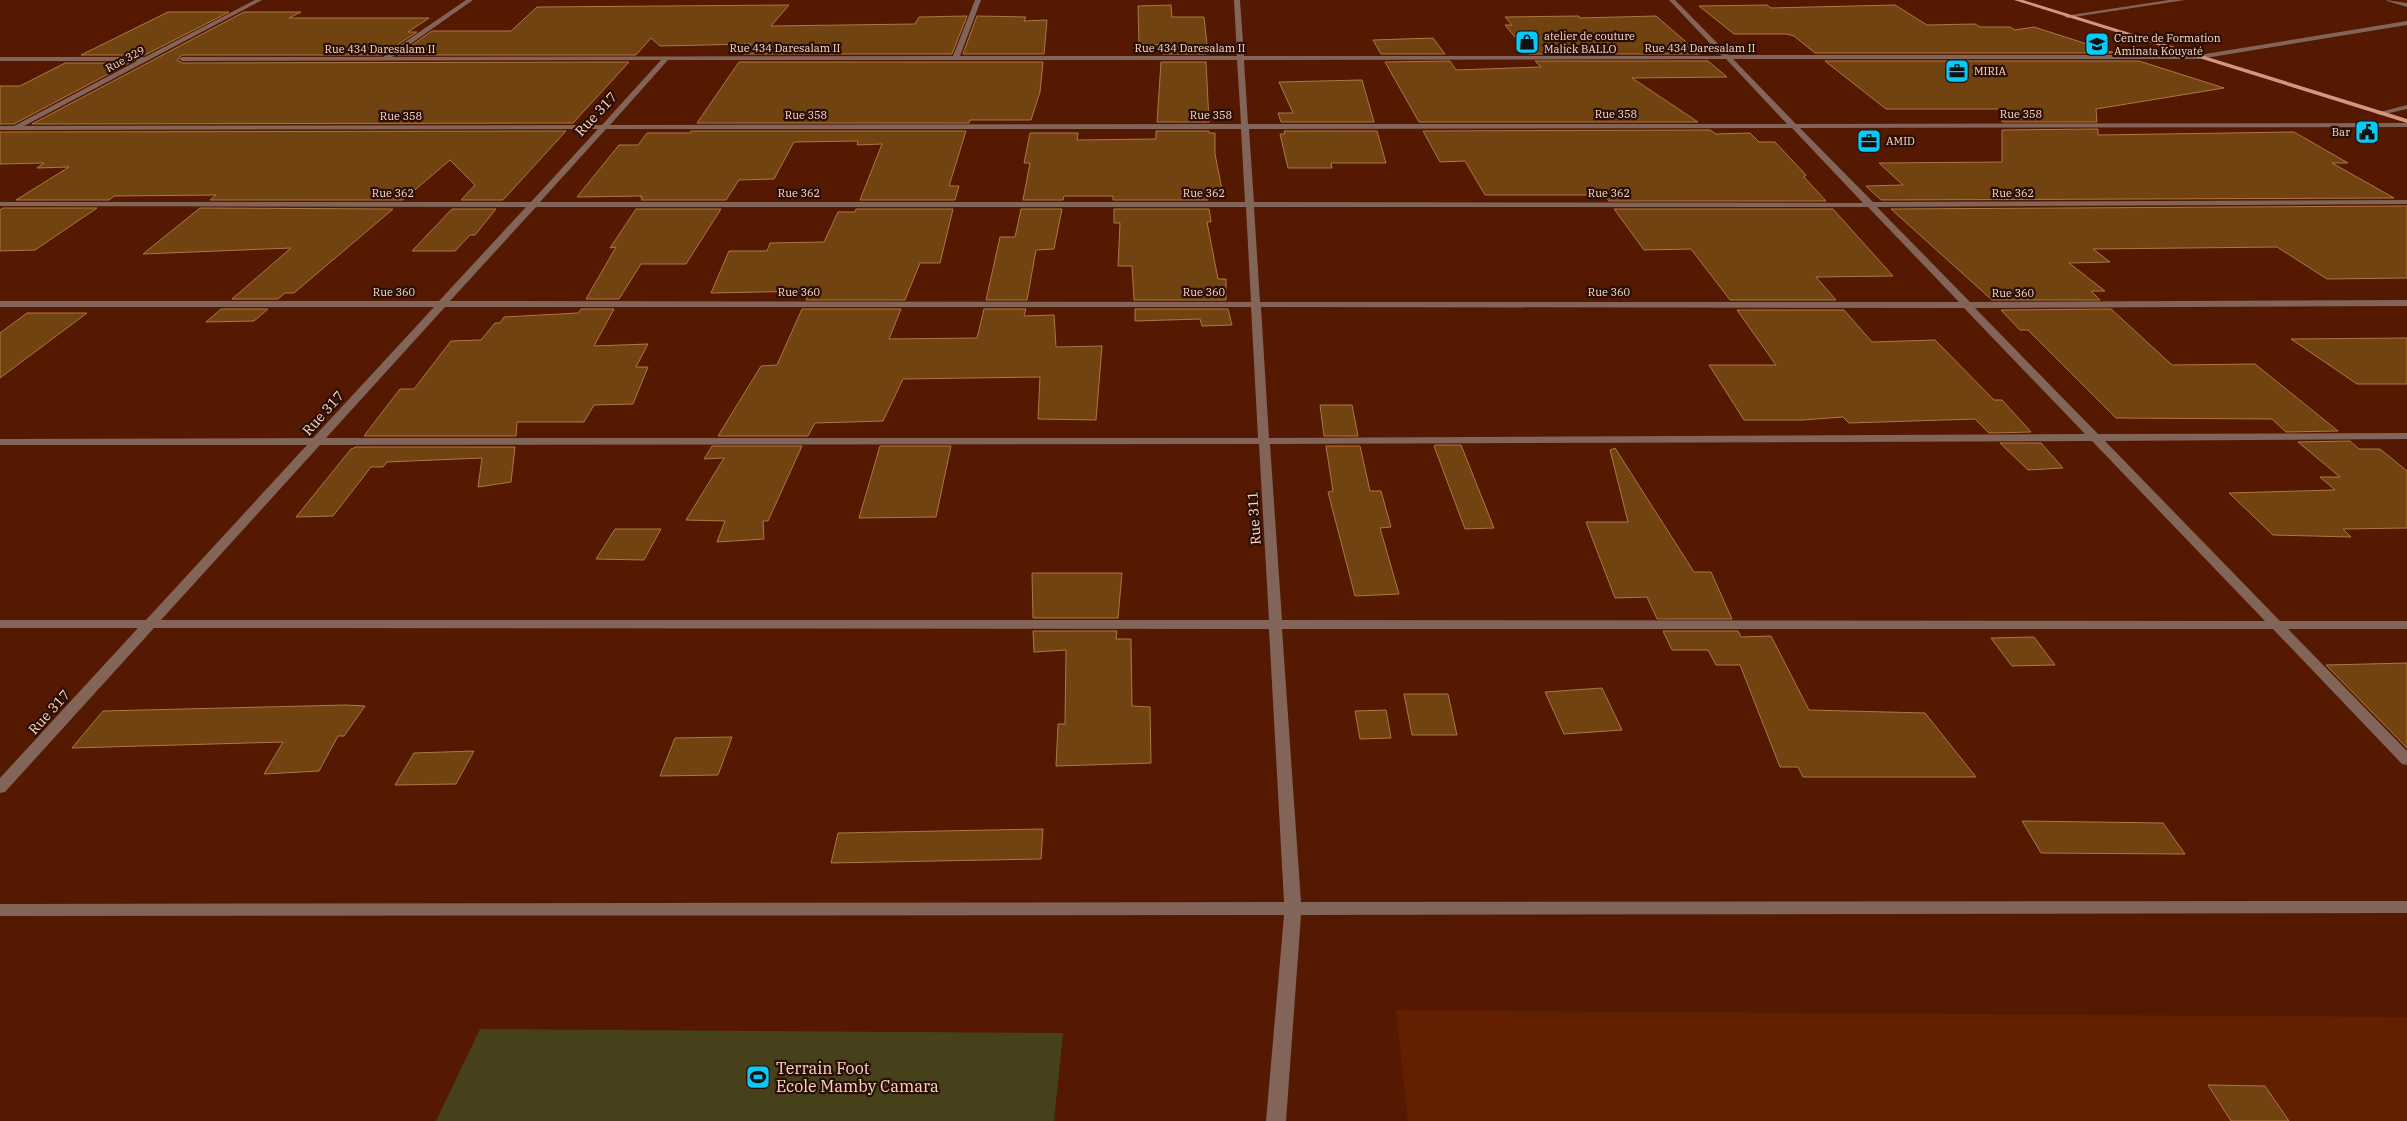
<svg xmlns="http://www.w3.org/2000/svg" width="2407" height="1121" font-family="'IBM Plex Serif',serif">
	<rect width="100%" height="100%" fill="#541900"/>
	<path fill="#632000" d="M1396 1010 2407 1017V1121H1408Z"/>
	<path fill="#46411b" d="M480 1029H481L1063 1033 1054 1121H436Z"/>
	<g fill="#714311" stroke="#ad7744">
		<path d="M789 5 771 26 915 24 919 17 967 16 952 54H744L751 44 660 46 651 38 636 55H398L432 31H511L537 7Z"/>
		<path d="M1171 5 1172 17H1204L1207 44 1206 45V54H1162V45L1139 44 1138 6Z"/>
		<path d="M1767 5 1771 8 1895 5 1927 25 1975 24 1980 27H2010L2015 30 2034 27 2115 53H1815L1794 36 1786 34H1734L1699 6Z"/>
		<path d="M168 12H229L145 55H81Z"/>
		<path d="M244 12H301L289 18H429L408 32H417L382 55H182L177 60 182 63 629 62 573 123 32 124Z"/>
		<path d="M977 16 1026 17 1024 21 1047 20 1044 54H963Z"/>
		<path d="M1579 16 1580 18 1656 16 1700 54H1529L1505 25H1512L1505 17Z"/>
		<path d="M1433 38 1445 54H1381L1373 40Z"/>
		<path d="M1450 61 1456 70 1541 67 1535 61H1708L1727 77 1632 78 1698 122H1419L1385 62Z"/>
		<path d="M1825 61H2139L2224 88 2096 109 2097 122H2002V109H1886Z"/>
		<path d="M739 62H1043L1040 92 1031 120H970L969 123H697Z"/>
		<path d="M1161 62H1206L1209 122H1157Z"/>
		<path d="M65 63H129L14 124H0V86H20Z"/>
		<path d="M1362 80 1374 122H1281L1278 113H1293L1279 82Z"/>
		<path d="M2098 129V135L2294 132 2348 163H2332L2394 198 1881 200 1866 186 1903 185 1879 163 2002 162V130Z"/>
		<path d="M1710 130 1716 134 1750 133 1759 142H1775L1806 175 1804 177 1826 201H1609L1604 195H1485L1465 161 1440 162 1423 131Z"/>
		<path d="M566 131 503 200H461L475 185 450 160 403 200H210L216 195 114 196 109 200H16L69 167 37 168 44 163 0 164V132Z"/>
		<path d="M691 131H966L949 186H959L955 200H860L882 144 857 145 858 141 794 142 774 179 739 180 726 200H641L643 197H640L641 196 577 197 619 145H638L647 133H690Z"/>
		<path d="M1156 131H1209V133H1215V154L1223 195H1207L1208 200H1113V196H1064L1063 200H1023L1030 163H1024L1030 133H1078L1077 140 1156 139Z"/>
		<path d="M1284 131H1377L1386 163H1331L1332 168H1288L1280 134H1285Z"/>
		<path d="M2407 206V278L2327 279 2277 247 2093 249 2110 262 2069 263 2105 291H2091L2100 300H1992L1891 209Z"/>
		<path d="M3 208H97L35 250 0 251V210Z"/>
		<path d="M200 208 393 209 294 293H285L278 299H232L291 248 143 254Z"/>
		<path d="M452 209H496L475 235H470L455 251H412Z"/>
		<path d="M636 209H721L686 264H641L619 299H586L616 247 610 248Z"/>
		<path d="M856 209H953L940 263H920L905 300H806L810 291 711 293 729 251H767L770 243 824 242 838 212H855Z"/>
		<path d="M1021 209H1062L1054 249 1036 250 1027 300H986L1000 237H1015Z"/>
		<path d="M1114 209H1209L1211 222H1207L1218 279H1226V300H1134L1132 266H1118L1120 223H1114Z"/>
		<path d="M1614 209H1833L1893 276 1816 277 1836 300H1730L1691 249 1644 250Z"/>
		<path d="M221 309H268L254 321 206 322Z"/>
		<path d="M581 309H614L594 346 648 344 636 367H648L633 404 594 405 584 422H517L516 436H364L400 389H414L451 341 481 340 495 323H500L504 317 578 313Z"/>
		<path d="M802 309H901L889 339 977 338 984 309H1026L1024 316 1054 315 1056 347 1102 346 1096 420 1038 419 1040 377 903 379 883 421 815 423 808 436H718L761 366 777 365Z"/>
		<path d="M1135 309H1228L1232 325 1202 326 1200 319 1135 321Z"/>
		<path d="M2111 309 2172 365 2255 364 2338 431 2286 432 2272 419 2116 418 2028 330H2020L2001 310Z"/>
		<path d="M1737 310H1844L1872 342 1935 340 1994 400H2002L2031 432 1989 433 1975 419 1849 423 1843 417 1802 420H1744L1709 365H1776Z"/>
		<path d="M27 313H87L0 378V333Z"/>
		<path d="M2407 338V384H2357L2291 339Z"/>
		<path d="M1320 405H1352L1358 436H1324Z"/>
		<path d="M2350 441 2359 449H2380L2407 471V528L2343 529 2351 537 2273 535 2229 493 2335 490 2320 477H2340L2298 442Z"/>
		<path d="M2000 443H2041L2063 468 2028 470Z"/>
		<path d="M1436 445H1461L1494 528 1465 529 1434 446Z"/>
		<path d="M712 446H802L768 521H763L764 539 717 542 725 521 686 520 724 458 704 459Z"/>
		<path d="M880 446H951L936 517 859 518Z"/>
		<path d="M1326 446H1360L1370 491H1381L1391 527 1380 528 1399 594 1355 596 1328 492 1333 491Z"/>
		<path d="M356 447H515L511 482 478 487 482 458 387 462 383 467H371L333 516 296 517 351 449Z"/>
		<path d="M1615 448 1694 572H1711L1732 619H1657L1647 597 1615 598 1586 522H1628L1610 450Z"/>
		<path d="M615 529H661L644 560 596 559Z"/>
		<path d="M1032 573H1122L1118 618H1033Z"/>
		<path d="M1033 631H1117L1116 639H1131L1132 706 1150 707 1151 763 1056 766 1058 724H1065L1066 650 1034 652Z"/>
		<path d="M1663 631H1738L1741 637 1771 636 1809 710 1925 713 1976 777H1803L1798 767H1780L1740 665H1716L1708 650H1672Z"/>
		<path d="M2034 637 2055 665 2012 666 1991 638Z"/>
		<path d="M2407 663V748L2326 665Z"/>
		<path d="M1602 688 1622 730 1564 734 1545 692Z"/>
		<path d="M1404 694H1448L1457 735H1412Z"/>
		<path d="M346 705 365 706 344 736H338L319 771 264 774 283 742 72 748 103 711Z"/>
		<path d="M1386 710 1391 738 1360 739 1355 711Z"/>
		<path d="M732 737 718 775 660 776 675 738Z"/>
		<path d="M474 751 456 784 395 785 414 753Z"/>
		<path d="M2022 821 2163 823 2185 854 2041 853Z"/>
		<path d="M1043 829 1041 859 831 863 838 833Z"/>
		<path d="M2208 1085 2265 1086 2289 1121H2231Z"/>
	</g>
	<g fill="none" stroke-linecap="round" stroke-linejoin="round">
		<g fill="#826458" fill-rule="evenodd">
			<path d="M255 0H262L24 126 602 125 661 60 182 61 179 59 182 57H383L466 0H473L392 57 953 56 975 0H981L960 56H1237L1234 0H1240L1244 56H1722L1669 0H1675L1729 55H2199L2407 21V25L2199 59H1733L1796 124 2407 123V127L1800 128 1873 202 2407 200V204L1877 207 1970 302 2407 300V306L1975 308 2098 434 2407 433V439L2105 441 2280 621H2407V629H2288L2407 751V765L2402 764 2273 629H1282L1301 902 2407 901V913L1301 915 1286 1121H1266L1284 915 0 916V904L1284 902 1269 629 154 628 5 792 0 793V778L138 628H0V620H146L307 445H0V439L313 438 434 307H0V301H439L526 207 0 206V202H531L598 129 0 130V126H14L137 61H0V57H145ZM1726 59 1787 124H1248L1244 60ZM668 60H1237L1241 124 610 125ZM1792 128 1863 203 1254 202 1249 129ZM606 129H1241L1245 202H540ZM536 207H1246L1251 302 450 301ZM1254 207H1868L1959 302H1260ZM445 307H1251L1258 438H326ZM1261 307 1964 308 2085 434 1269 438ZM2092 441 2265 621 1282 620 1270 444ZM1259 444 1269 620H161L320 445Z"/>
			<path d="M2169 0H2185L2067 18 2064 16Z"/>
			<path d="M2386 0 2407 3V7L2387 1Z"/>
			<path d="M2407 105V109L2380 115 2376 113Z"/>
		</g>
		<path fill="#d3977f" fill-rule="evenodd" d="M2014 0H2023L2407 119V123Z"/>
	</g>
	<defs>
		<g id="shop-square" transform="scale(1.25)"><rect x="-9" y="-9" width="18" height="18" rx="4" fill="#06cbf9" stroke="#290f05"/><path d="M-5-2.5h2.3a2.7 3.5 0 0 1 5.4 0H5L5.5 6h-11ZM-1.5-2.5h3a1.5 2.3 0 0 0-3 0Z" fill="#111"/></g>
		<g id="school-square" transform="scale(1.25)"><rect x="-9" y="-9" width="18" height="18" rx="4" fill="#06cbf9" stroke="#290f05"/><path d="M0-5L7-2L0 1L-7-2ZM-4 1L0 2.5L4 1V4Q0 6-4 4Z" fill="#111"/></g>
		<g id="office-square" transform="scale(1.25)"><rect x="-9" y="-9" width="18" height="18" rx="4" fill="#06cbf9" stroke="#290f05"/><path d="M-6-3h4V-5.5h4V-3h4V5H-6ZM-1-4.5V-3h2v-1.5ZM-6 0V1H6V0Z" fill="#111"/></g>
		<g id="civic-square" transform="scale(1.25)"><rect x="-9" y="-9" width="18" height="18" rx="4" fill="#06cbf9" stroke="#290f05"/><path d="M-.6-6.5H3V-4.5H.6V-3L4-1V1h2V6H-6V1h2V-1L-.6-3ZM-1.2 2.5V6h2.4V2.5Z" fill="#111"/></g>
		<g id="stadium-square" transform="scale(1.25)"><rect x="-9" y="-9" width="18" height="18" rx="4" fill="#06cbf9" stroke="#290f05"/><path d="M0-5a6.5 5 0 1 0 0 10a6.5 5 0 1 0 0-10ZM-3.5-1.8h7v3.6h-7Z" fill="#111"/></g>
	</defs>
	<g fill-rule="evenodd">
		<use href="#shop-square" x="1527" y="42"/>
		<use href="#school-square" x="2097" y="44"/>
		<use href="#office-square" x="1957" y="71"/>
		<use href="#civic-square" x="2367" y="132"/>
		<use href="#office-square" x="1869" y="141"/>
		<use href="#stadium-square" x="758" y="1077"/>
	</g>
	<g text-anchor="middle" stroke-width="4.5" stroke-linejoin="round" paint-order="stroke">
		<g font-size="11" fill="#fed8c9" stroke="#290f05" text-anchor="start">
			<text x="1544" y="40">atelier de couture<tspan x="1544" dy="13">Malick BALLO</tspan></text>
			<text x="2114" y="42">Centre de Formation<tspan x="2114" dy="13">Aminata Kouyaté</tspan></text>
			<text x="1974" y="75">MIRIA</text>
			<text x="2350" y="136" text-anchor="end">Bar</text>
			<text x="1886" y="145">AMID</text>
		</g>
		<g font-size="11" fill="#fed8c9" stroke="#290f05">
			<text x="785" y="52">Rue 434 Daresalam II</text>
			<text x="1190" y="52">Rue 434 Daresalam II</text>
			<text x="1700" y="52">Rue 434 Daresalam II</text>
			<text x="380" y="53">Rue 434 Daresalam II</text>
			<text transform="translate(125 59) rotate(-28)" y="4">Rue 329</text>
			<text x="1616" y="118">Rue 358</text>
			<text x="2021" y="118">Rue 358</text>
			<text x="806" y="119">Rue 358</text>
			<text x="1211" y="119">Rue 358</text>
			<text x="401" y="120">Rue 358</text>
			<text x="393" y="197">Rue 362</text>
			<text x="799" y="197">Rue 362</text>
			<text x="1204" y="197">Rue 362</text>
			<text x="1609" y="197">Rue 362</text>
			<text x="2013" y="197">Rue 362</text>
			<text x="394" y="296">Rue 360</text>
			<text x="799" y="296">Rue 360</text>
			<text x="1204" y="296">Rue 360</text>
			<text x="1609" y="296">Rue 360</text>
			<text x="2013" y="297">Rue 360</text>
		</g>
		<g font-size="14" fill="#fed8c9" stroke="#290f05">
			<text transform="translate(596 114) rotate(-47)" y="5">Rue 317</text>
			<text transform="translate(323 413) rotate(-48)" y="5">Rue 317</text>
			<text transform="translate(1254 518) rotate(-94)" y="5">Rue 311</text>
			<text transform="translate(49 712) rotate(-48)" y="5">Rue 317</text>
		</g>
		<g font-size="16" fill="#fed8c9" stroke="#290f05" text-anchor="start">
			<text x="776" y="1074">Terrain Foot<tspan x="776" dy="18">Ecole Mamby Camara</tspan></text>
		</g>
	</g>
</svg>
